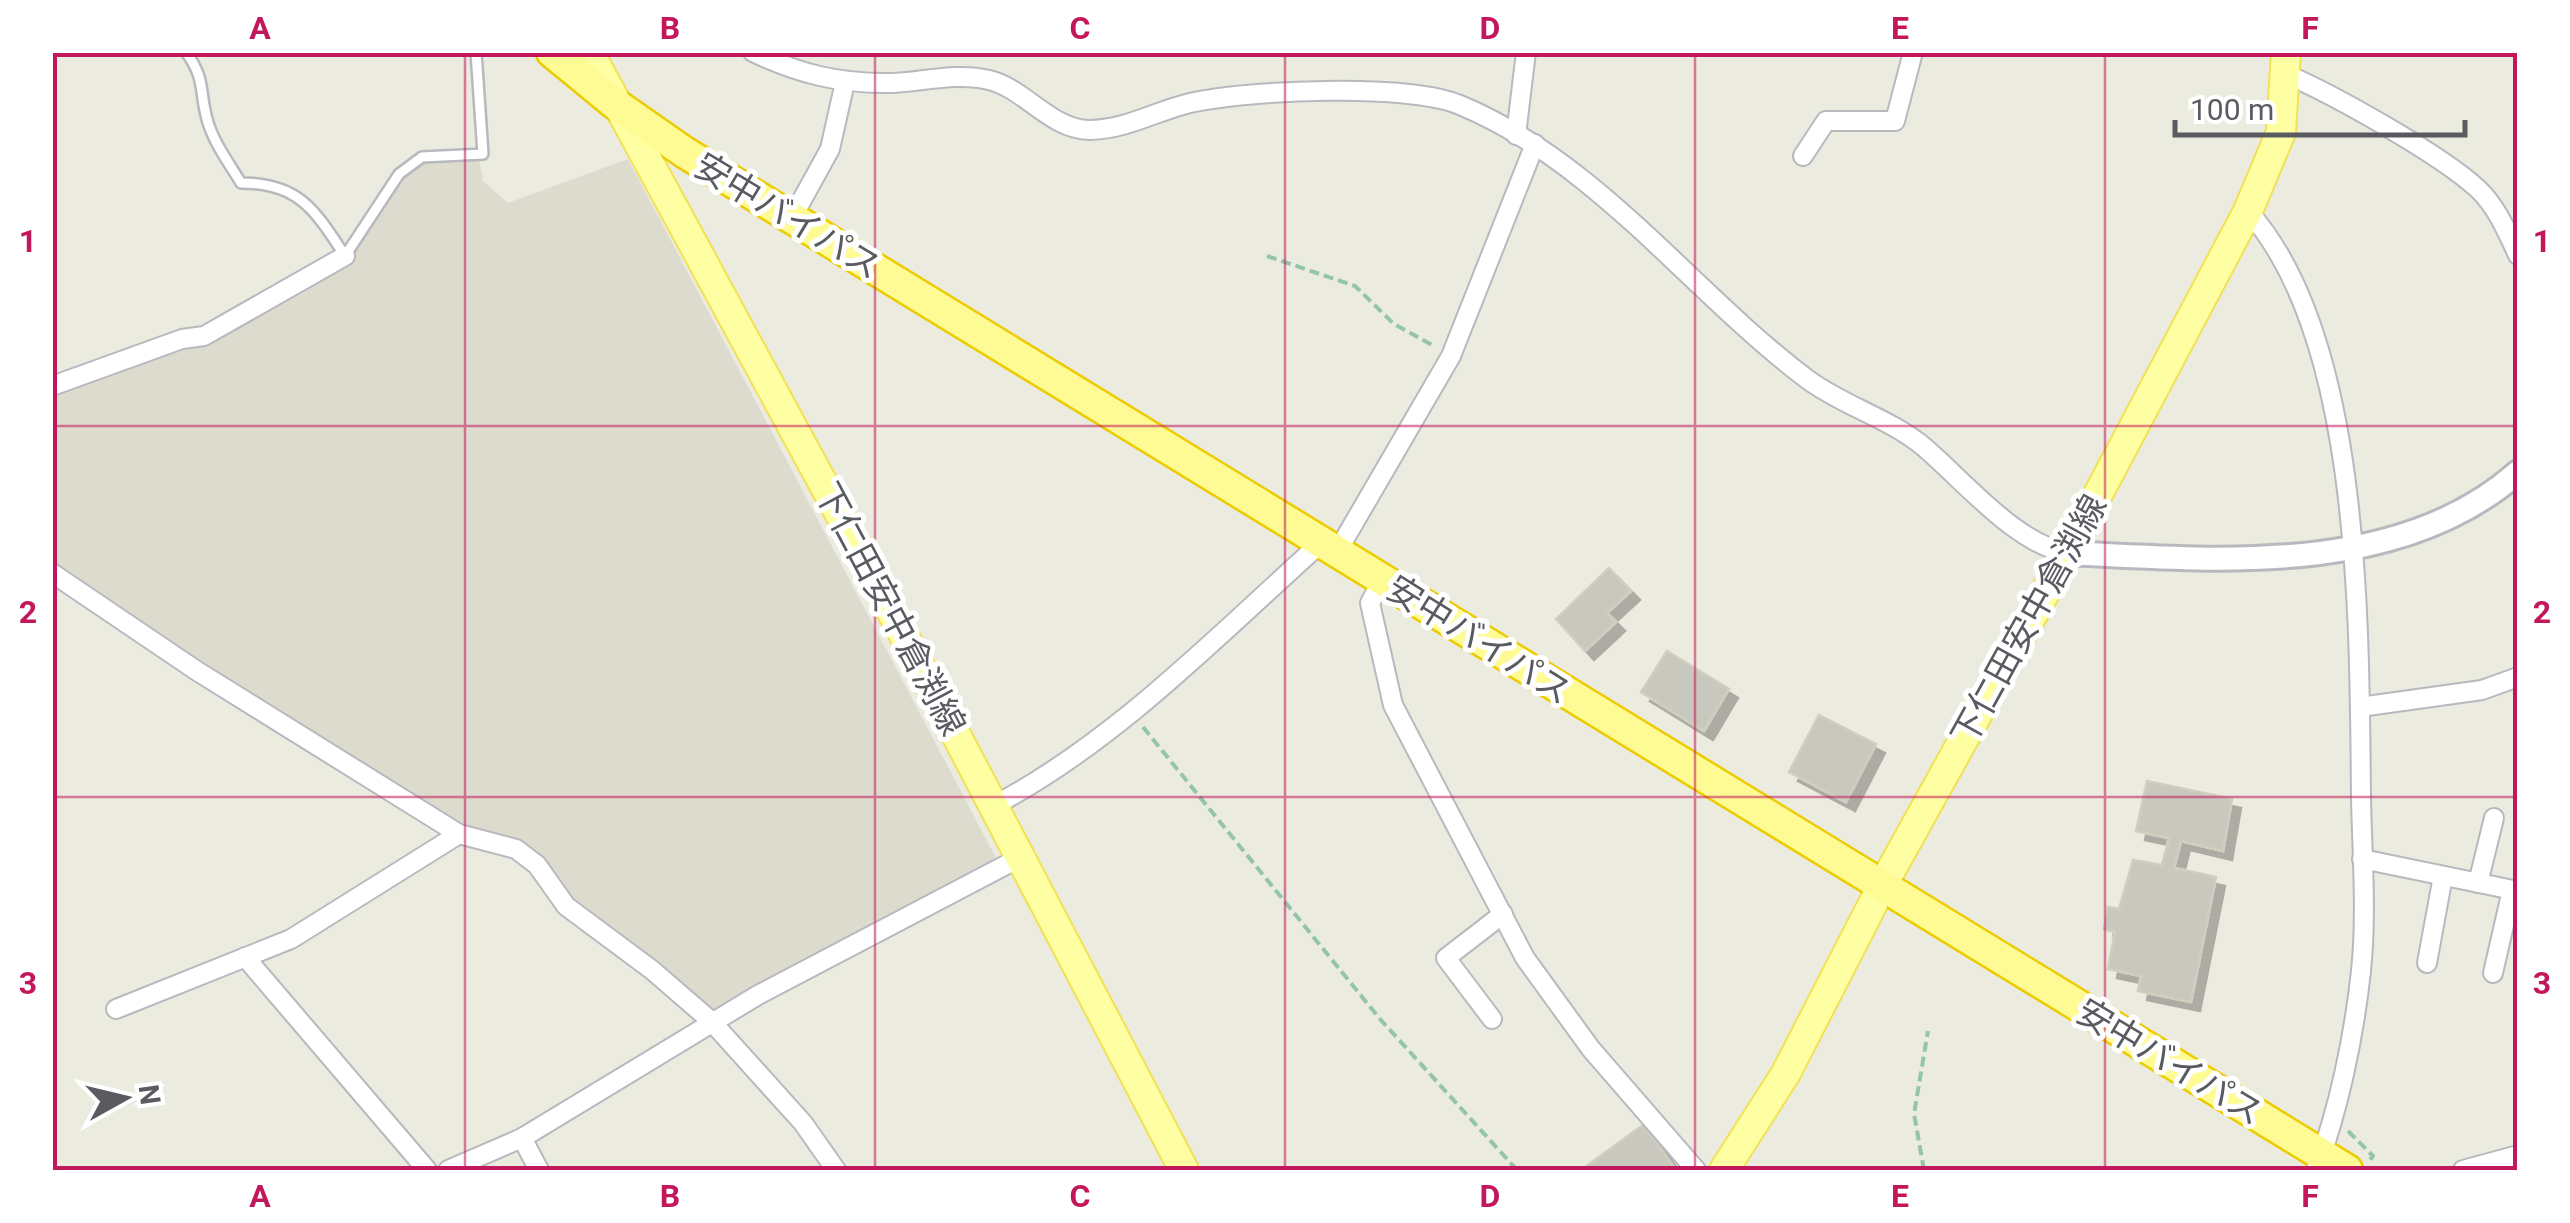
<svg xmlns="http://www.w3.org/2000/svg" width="2570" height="1223" font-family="Roboto,'Noto Sans JP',sans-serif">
	<defs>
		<filter id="shadow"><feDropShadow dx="9" dy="9" stdDeviation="0" flood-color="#0004"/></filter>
	</defs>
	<rect width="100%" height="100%" fill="#ecebe0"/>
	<path fill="#dcdbce" d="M422 157 479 159 483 181 508 203 628 159 997 860 715 1011 705 1008 572 901 544 861 460 827 325 747 53 568 52 394 216 339 229 325 349 257 401 178Z"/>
	<g fill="#c9c8bf" stroke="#d0cebe" stroke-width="2.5" filter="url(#shadow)">
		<path d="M1609 568 1631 591 1607 613 1616 622 1585 651 1556 619Z"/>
		<path d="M1667 651 1729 689 1704 731 1641 692Z"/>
		<path d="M1819 715 1876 744 1846 802 1789 772Z"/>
		<path d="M2147 781 2232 799 2223 851 2181 841 2174 868 2216 877 2191 1002 2138 991 2141 976 2108 969 2115 932 2104 929 2108 907 2119 909 2133 860 2162 865 2169 838 2136 831Z"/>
		<path d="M1643 1125 1676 1170H1581Z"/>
	</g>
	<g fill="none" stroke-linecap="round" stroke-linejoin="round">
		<g stroke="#b8b9bf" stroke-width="14">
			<path id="service" d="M186 52C206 80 199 90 207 119 213 142 229 163 241 183 299 183 315 210 345 256L399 174 422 157 483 154 476 52"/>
		</g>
		<g stroke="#b8b9bf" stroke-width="22">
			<g id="minor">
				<path d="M753 52C799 74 840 84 891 83 922 82 957 72 989 80 1024 88 1050 129 1089 130 1125 130 1156 111 1190 103 1247 90 1407 83 1460 105 1599 163 1689 290 1807 379 1843 406 1889 418 1924 447 1964 481 2016 544 2067 553"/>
				<path d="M2286 74C2334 95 2440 154 2478 189 2497 207 2507 232 2518 255"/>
				<path d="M1516 135 1526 52"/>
				<path d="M1803 156 1826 121H1895L1913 52"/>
				<path d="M2248 211C2363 339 2359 631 2361 796 2362 854 2367 914 2361 971 2354 1036 2339 1109 2316 1170"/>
				<path d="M792 218 830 149 845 82"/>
				<path d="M52 386 182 339 204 336 345 256"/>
				<path d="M1337 552 1451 356 1535 144"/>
				<path d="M52 573 197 671 459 834 516 849 537 865 566 906 652 970 711 1021 803 1123 836 1170"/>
				<path d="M1382 580 1370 603 1393 705 1525 958 1591 1049 1696 1170"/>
				<path d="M2360 707 2482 690 2518 677"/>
				<path d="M995 805C1118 740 1219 634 1322 542"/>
				<path d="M2362 859 2518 891"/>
				<path d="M2478 883 2494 818"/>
				<path d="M245 957 427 1170"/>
				<path d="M2427 963 2443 876"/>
				<path d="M2493 973 2512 890"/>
				<path d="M116 1009 291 939 459 834"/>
				<path d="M1492 1019 1446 958 1503 914"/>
				<path d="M522 1138 539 1170"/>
				<path d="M448 1170 522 1138 758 995 1021 857"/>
				<path d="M2463 1170 2518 1155"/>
			</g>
		</g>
		<g stroke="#b8b9bf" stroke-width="28">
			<path id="tertiary" d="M2067 553C2213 560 2399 578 2518 472"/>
		</g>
		<g stroke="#f2e153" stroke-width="32">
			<g id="primary">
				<path d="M589 52 863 557 1184 1170"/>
				<path d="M1724 1170 1786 1073 1881 888 2067 553 2248 211 2281 132 2286 52"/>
			</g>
		</g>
		<g stroke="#eccb00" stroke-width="35">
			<path id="trunk" d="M552 52 614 103 684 152 2347 1170"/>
		</g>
		<g stroke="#94c5ab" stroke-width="4" stroke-dasharray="10 5" stroke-linecap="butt">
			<path d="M1267 256 1355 286 1394 324 1434 346"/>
			<path d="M1143 727 1380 1019 1517 1170"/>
			<path d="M2348 1131 2373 1156 2370 1160"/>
			<path d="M1924 1170 1914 1114 1928 1031"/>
		</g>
		<use href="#service" stroke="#fff" stroke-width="9"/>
		<use href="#minor" stroke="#fff" stroke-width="18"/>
		<use href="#tertiary" stroke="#fff" stroke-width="22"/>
		<use href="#primary" stroke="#feffa2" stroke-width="28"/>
		<use href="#trunk" stroke="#fefa94" stroke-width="30"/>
	</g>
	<path fill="none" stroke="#c2185b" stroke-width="2.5" stroke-opacity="0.55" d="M465 52V1170M875 52V1170M1285 52V1170M1695 52V1170M2105 52V1170M52 426H2518M52 797H2518"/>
	<g text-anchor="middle" stroke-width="10" stroke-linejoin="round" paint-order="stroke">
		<g font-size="35" fill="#595b61" stroke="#fff">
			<text transform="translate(788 216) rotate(31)" y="12">安中バイパス</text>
			<text transform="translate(890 609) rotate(62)" y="12">下仁田安中倉渕線</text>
			<text transform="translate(2029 620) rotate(-61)" y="12">下仁田安中倉渕線</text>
			<text transform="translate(1479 640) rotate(32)" y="12">安中バイパス</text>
			<text transform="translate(2170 1062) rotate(31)" y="12">安中バイパス</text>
		</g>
	</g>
	<rect width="2570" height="1223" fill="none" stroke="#ffffff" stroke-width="110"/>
	<g transform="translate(125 1098) rotate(82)" stroke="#ffffff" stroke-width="8" paint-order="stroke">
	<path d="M0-8L18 38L0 25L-18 38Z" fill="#595b61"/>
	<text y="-15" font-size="28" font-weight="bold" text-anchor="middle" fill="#595b61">N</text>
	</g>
	<path d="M2175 120v15h290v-15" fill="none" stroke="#595b61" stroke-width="5"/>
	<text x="2190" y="120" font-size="30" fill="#595b61" stroke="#ffffff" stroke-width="8" paint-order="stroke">100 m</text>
	<rect x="55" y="55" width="2460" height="1113" fill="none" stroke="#c2185b" stroke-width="4"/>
	<g font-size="32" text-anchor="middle" font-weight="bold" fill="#c2185b">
		<text x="260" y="39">A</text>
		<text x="670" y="39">B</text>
		<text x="1080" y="39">C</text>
		<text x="1490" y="39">D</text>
		<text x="1900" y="39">E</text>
		<text x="2310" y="39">F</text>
		<text x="28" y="252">1</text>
		<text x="2542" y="252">1</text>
		<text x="28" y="623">2</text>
		<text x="2542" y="623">2</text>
		<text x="28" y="994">3</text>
		<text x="2542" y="994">3</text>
		<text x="260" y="1207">A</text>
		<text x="670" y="1207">B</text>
		<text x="1080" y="1207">C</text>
		<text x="1490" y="1207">D</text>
		<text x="1900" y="1207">E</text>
		<text x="2310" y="1207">F</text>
	</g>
</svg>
